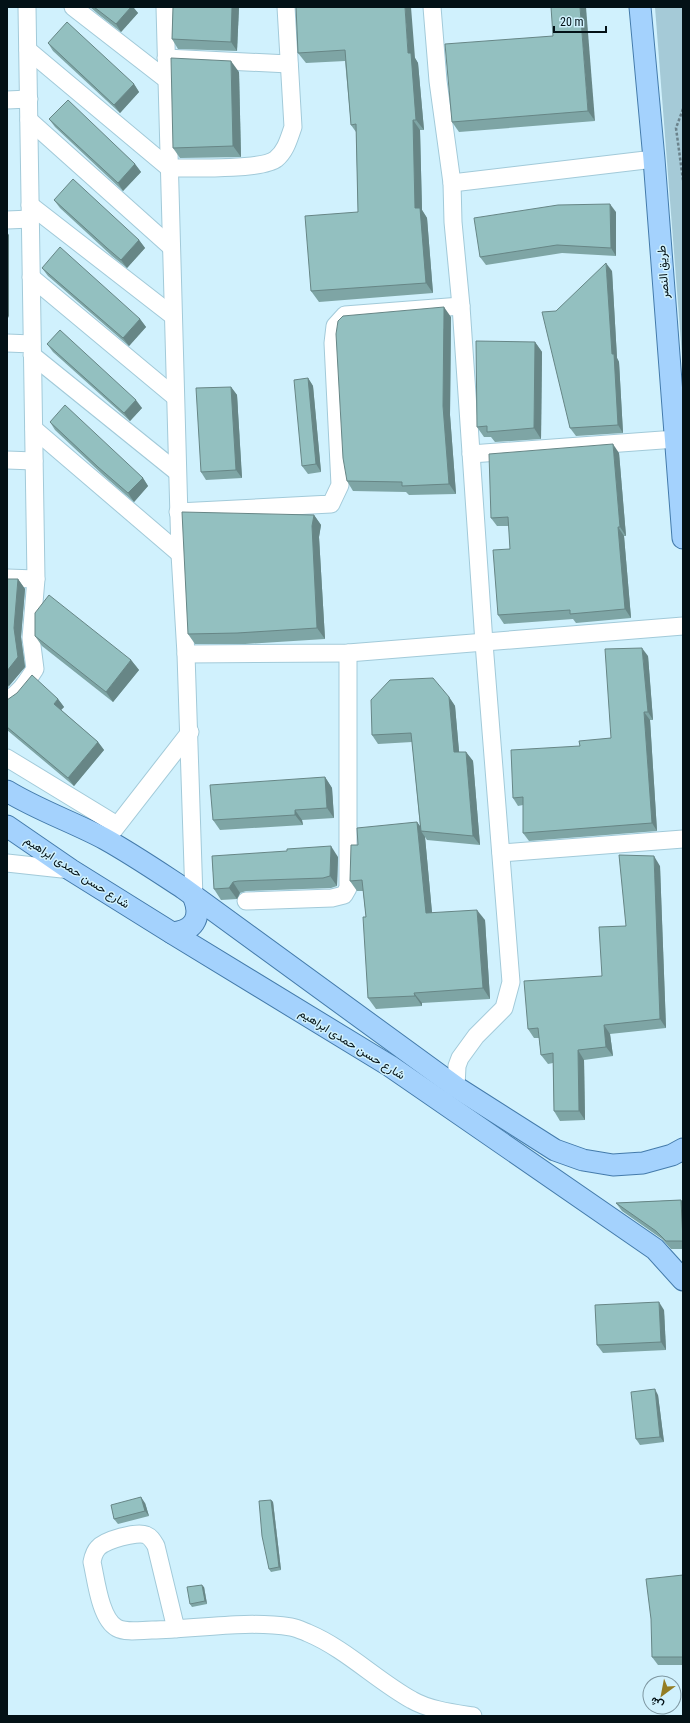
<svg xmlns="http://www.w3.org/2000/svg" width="690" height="1723" font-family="'Roboto Condensed',Vazirmatn,sans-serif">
	<rect width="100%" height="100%" fill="#d0f1fd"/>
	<path fill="#a5cad7" d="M655 7H683V368Z"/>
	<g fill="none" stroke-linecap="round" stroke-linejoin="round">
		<g stroke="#a2cad9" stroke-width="19">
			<g id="minor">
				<path d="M73 7 167 80"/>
				<path d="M165 7 180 554 186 654 194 898"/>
				<path d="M432 7 438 81 452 183 453 222 461 306 484 643 511 982 504 1008 476 1036 460 1058 457 1066 456 1087"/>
				<path d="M28 50 169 168C189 168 263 170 276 159 286 151 289 138 293 127L286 7"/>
				<path d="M166 58 289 64"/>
				<path d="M7 100 29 99"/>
				<path d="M29 120 171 247"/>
				<path d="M452 183 654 159"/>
				<path d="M30 205 173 316"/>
				<path d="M7 220 31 219"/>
				<path d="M31 277 175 397"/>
				<path d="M7 343 32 344"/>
				<path d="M32 355 177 472"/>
				<path d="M34 429 180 554"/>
				<path d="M471 454 676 439"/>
				<path d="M7 460 34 461"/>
				<path d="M178 512 331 504 340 485 333 343 335 326 345 315 461 306"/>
				<path d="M7 578 36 579"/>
				<path d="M186 654 348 653 683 626"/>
				<path d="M7 700C20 693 27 681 35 669L31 638 36 579 27 7"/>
				<path d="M7 758 117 825"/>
				<path d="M106 840 190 732"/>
				<path d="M501 853 683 839"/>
				<path d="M7 863 71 870"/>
				<path d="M246 901 332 898 344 895 348 888V653"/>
				<path d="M176 1629 156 1546C153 1541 151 1537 146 1535 137 1531 105 1540 98 1548 94 1552 93 1557 92 1562 96 1579 100 1619 117 1628 126 1633 142 1630 152 1630 198 1629 245 1620 291 1627 297 1628 303 1631 308 1633 346 1649 376 1680 412 1700 429 1710 454 1713 473 1716"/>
			</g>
		</g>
		<g stroke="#447bab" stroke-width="23">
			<g id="major">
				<path d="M640 7 654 159 683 538"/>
				<path d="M7 791C38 810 73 822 105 839 132 854 157 871 183 888L456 1087 555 1150 583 1160 613 1165 643 1163 672 1155 683 1149"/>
				<path d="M7 826 71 870 172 933 390 1066 655 1249 683 1280"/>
				<path d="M172 933C193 931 202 919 194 898"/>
			</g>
		</g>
		<path stroke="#6b838c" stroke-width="2.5" stroke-dasharray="3 2" stroke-linecap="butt" d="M683 109 676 128 683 180"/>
		<use href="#minor" stroke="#fff" stroke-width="17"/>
		<use href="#major" stroke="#a4d2fd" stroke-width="21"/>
	</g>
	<g fill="#7ea5a5">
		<path d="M90 7H133L138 13 121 32 98 14Z"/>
		<path d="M173 7H239L237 51 178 49 172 39Z"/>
		<path d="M296 7 415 58 418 63 424 130H420L422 210 427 218 433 293 319 302 311 291 358 212 356 132 351 125 345 61 306 63 298 53Z"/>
		<path d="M553 36 595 121 459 132 452 122Z"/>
		<path d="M48 43 134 84 139 92 120 113 53 51Z"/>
		<path d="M239 72 241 157 180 158 173 148Z"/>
		<path d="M49 119 135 164 141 172 123 191 55 127Z"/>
		<path d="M54 200 139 240 145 248 127 268 112 256 60 208Z"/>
		<path d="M616 212V256L562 253 486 265 480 257Z"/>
		<path d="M42 268 140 319 146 327 129 346 48 276Z"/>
		<path d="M612 271 617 358 619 362 623 433 576 436 570 428 556 311Z"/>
		<path d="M451 317 450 415 456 494 409 495 406 492 353 491 347 481Z"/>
		<path d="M535 342 542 352 541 439 495 442 491 437H484L477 427Z"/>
		<path d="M47 344 142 408 130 421 53 352Z"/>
		<path d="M308 378 313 386 321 472 308 474 302 466Z"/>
		<path d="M231 387 237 395 242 478 206 480 201 472Z"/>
		<path d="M50 422 143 478 148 486 134 502 103 475 55 430Z"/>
		<path d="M619 453 626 536H624L631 618 576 623 573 619 504 624 498 615 510 549 509 526H497L491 518Z"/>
		<path d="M314 515 321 525 319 537 325 639 245 644H195L188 634Z"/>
		<path d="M7 579H18L25 589 21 637 25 667 9 686 7 688Z"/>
		<path d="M35 636 131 660 139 670 113 702 42 646Z"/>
		<path d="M648 656 653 720H650L657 831 529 841 523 833V805L518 806 513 798 580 746 611 738Z"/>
		<path d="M449 697 455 706 459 752H466L473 761 480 845 427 840 425 837 432 913 485 920 490 999 422 1003V1006L376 1009 368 998 366 917 363 891H357L350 881 358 845 417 822 420 826 412 742 378 744 372 735Z"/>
		<path d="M58 699 64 707 61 710 98 742 104 750 74 786 7 730V700Z"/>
		<path d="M325 777 332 788 334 818 302 820 303 825 220 830 213 820Z"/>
		<path d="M212 856 338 857 337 886 331 888 246 891 240 893 237 899 221 900 214 889Z"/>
		<path d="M660 866 666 1028 610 1034 613 1056 584 1060 585 1120 560 1121 554 1111 553 1063 548 1064 541 1055 539 1038H534L528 1029 602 976 626 926Z"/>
		<path d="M681 1200 683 1203V1249H671L662 1239 622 1211 616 1203Z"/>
		<path d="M664 1310 666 1350 603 1353 597 1345Z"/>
		<path d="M658 1395 664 1442 640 1445 636 1439Z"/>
		<path d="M271 1500 273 1502 281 1570 271 1572 269 1569Z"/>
		<path d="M145 1503 149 1516 118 1524 114 1519Z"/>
		<path d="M683 1575V1665H658L652 1657Z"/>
		<path d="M204 1587 207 1604 192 1607 190 1604Z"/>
	</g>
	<g fill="#678686">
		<path d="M131 7H133L138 13 121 32 116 24Z"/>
		<path d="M232 7H239L237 51 231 42Z"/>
		<path d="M405 7H411L415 58 418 63 424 130 416 120 408 53Z"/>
		<path d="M580 7H586L595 121 588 111Z"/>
		<path d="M7 55 8 87 7 85Z"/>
		<path d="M231 61 239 72 241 157 233 146Z"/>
		<path d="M134 84 139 92 120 113 114 105Z"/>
		<path d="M413 120 420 130 422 210 427 218 433 293 426 283 415 208Z"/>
		<path d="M135 164 141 172 123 191 118 183Z"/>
		<path d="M610 204 616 212V256L611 248Z"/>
		<path d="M7 232 9 235V318L7 314Z"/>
		<path d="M139 240 145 248 127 268 121 260Z"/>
		<path d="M606 263 612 271 617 358 619 362 623 433 618 425 612 354Z"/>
		<path d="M444 307 451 317 450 415 456 494 449 484 443 406Z"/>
		<path d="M140 319 146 327 129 346 123 338Z"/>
		<path d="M535 342 542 352 541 439 534 428Z"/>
		<path d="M308 378 313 386 321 472 316 464Z"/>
		<path d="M231 387 237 395 242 478 236 470Z"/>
		<path d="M136 400 142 408 130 421 124 413Z"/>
		<path d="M613 444 619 453 626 536 620 527Z"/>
		<path d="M143 478 148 486 134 502 128 493Z"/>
		<path d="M314 515 321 525 319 537 325 639 317 628 312 526Z"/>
		<path d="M618 527 624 536 631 618 625 609Z"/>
		<path d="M18 579 25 589 21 637 25 667 9 686 7 683V671L14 628Z"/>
		<path d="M642 648 648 656 653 720 648 712Z"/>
		<path d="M131 660 139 670 113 702 106 692Z"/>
		<path d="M449 697 455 706 460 762 454 752Z"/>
		<path d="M58 699 64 707 59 712 54 704Z"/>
		<path d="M644 712 650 720 657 831 652 823Z"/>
		<path d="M98 742 104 750 74 786 68 778Z"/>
		<path d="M466 752 473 761 480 845 473 836Z"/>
		<path d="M325 777 332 788 334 818 327 808Z"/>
		<path d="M295 810 302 820 303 825 295 815Z"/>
		<path d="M417 822 424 832 421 831 425 837 433 923 426 913Z"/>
		<path d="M331 846 338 857 337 886 330 876Z"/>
		<path d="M654 856 660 866 666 1028 660 1019Z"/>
		<path d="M233 882 240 893 237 899 229 888Z"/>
		<path d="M477 910 485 920 490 999 483 988Z"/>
		<path d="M414 993 422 1003V1006L415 996Z"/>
		<path d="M604 1025 610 1034 613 1056 606 1047Z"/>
		<path d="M578 1050 584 1060 585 1120 579 1111Z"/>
		<path d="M681 1200 683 1203V1239Z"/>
		<path d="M659 1302 664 1310 666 1350 661 1342Z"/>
		<path d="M655 1389 658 1395 664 1442 660 1437Z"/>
		<path d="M141 1497 145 1503 149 1516 145 1511Z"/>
		<path d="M271 1500 273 1502 281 1570 279 1567Z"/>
		<path d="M202 1585 204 1587 207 1604 205 1601Z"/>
	</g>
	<g fill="#93c0c0" stroke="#678686">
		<path d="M94 7H131L116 24Z"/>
		<path d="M173 7H232L231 42 172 39Z"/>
		<path d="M296 7H405L408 53H411L416 120H413L415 208H420L426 283 311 291 305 216 358 212 356 124 351 125 345 50 298 53Z"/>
		<path d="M551 7H580L588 111 452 122 445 44 553 36Z"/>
		<path d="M67 22 134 84 114 105 48 43Z"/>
		<path d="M171 58 231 61 233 146 173 148Z"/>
		<path d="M68 100 135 164 118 183 49 119Z"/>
		<path d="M73 179 139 240 121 260 107 248 54 200Z"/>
		<path d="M610 204 611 248 557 245 480 257 474 218 558 205Z"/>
		<path d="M60 247 140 319 123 338 42 268Z"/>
		<path d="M606 263 612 354H614L618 425 570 428 542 312 556 311Z"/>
		<path d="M444 307 443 406 449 484 402 486V482L347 481 343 458 336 334 338 321 343 316Z"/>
		<path d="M60 330 136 400 124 413 47 344Z"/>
		<path d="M476 341 535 342 534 428 487 432V426L477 427Z"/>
		<path d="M308 378 316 464 302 466 294 380Z"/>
		<path d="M231 387 236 470 201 472 196 388Z"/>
		<path d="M65 405 143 478 128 493 98 467 50 422Z"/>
		<path d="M613 444 620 527H618L625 609 570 614V610L498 615 493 550 510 549 508 517 491 518 489 454Z"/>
		<path d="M182 512 314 515 312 526 317 628 237 633 188 634Z"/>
		<path d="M7 579H18L14 628 18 657 7 671Z"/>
		<path d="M49 595 131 660 106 692 35 636V613Z"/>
		<path d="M642 648 648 712H644L652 823 523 833V797L513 798 511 750 580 746 579 741 611 738 605 649Z"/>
		<path d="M32 675 58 699 54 704 98 742 68 778 7 727V700L17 693Z"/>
		<path d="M433 678 449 697 454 752H466L473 836 421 831 411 733 372 735 371 700 390 680Z"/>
		<path d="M325 777 327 808 295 810V815L213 820 210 785Z"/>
		<path d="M417 822 426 913 477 910 483 988 414 993 415 996 368 998 363 917H366L362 880 350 881 351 845H358L357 828Z"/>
		<path d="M331 846 330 876 323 878 238 881 233 882 229 888 214 889 212 856 287 851V849Z"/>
		<path d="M619 855 654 856 660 1019 604 1025 606 1047 578 1050 579 1111H554L553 1053 541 1055 538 1028 528 1029 524 981 602 976 599 927 626 926Z"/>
		<path d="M681 1200 683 1241H666L656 1231 616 1203Z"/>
		<path d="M659 1302 661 1342 597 1345 595 1305Z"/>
		<path d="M655 1389 660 1437 636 1439 631 1392Z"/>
		<path d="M141 1497 145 1511 114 1519 111 1505Z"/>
		<path d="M271 1500 279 1567 269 1569 262 1536 259 1501Z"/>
		<path d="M683 1575V1657H652L651 1619 646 1579Z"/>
		<path d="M202 1585 205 1601 190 1604 187 1587Z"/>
	</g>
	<g text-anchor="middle" stroke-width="3" stroke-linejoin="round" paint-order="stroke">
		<g font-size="12" fill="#031116" stroke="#d0f1fd">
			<text transform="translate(663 272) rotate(-94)" y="4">طريق النصر</text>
			<text transform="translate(77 872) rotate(33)" y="4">شارع حسن حمدى ابراهيم</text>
			<text transform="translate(352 1044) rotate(32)" y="4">شارع حسن حمدى ابراهيم</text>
		</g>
	</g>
	<rect width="690" height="1723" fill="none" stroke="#031116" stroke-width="16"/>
	<g transform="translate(662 1695) rotate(212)"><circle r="19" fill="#d0f1fd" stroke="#7e97a1"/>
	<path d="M0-3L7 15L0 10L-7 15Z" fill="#947d24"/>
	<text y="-6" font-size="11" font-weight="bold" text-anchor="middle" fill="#031116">ش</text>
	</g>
	<path d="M554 26v6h52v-6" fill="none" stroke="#031116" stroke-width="2"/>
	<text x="560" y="26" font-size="12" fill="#031116" stroke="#d0f1fd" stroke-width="3" paint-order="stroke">20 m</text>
</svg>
